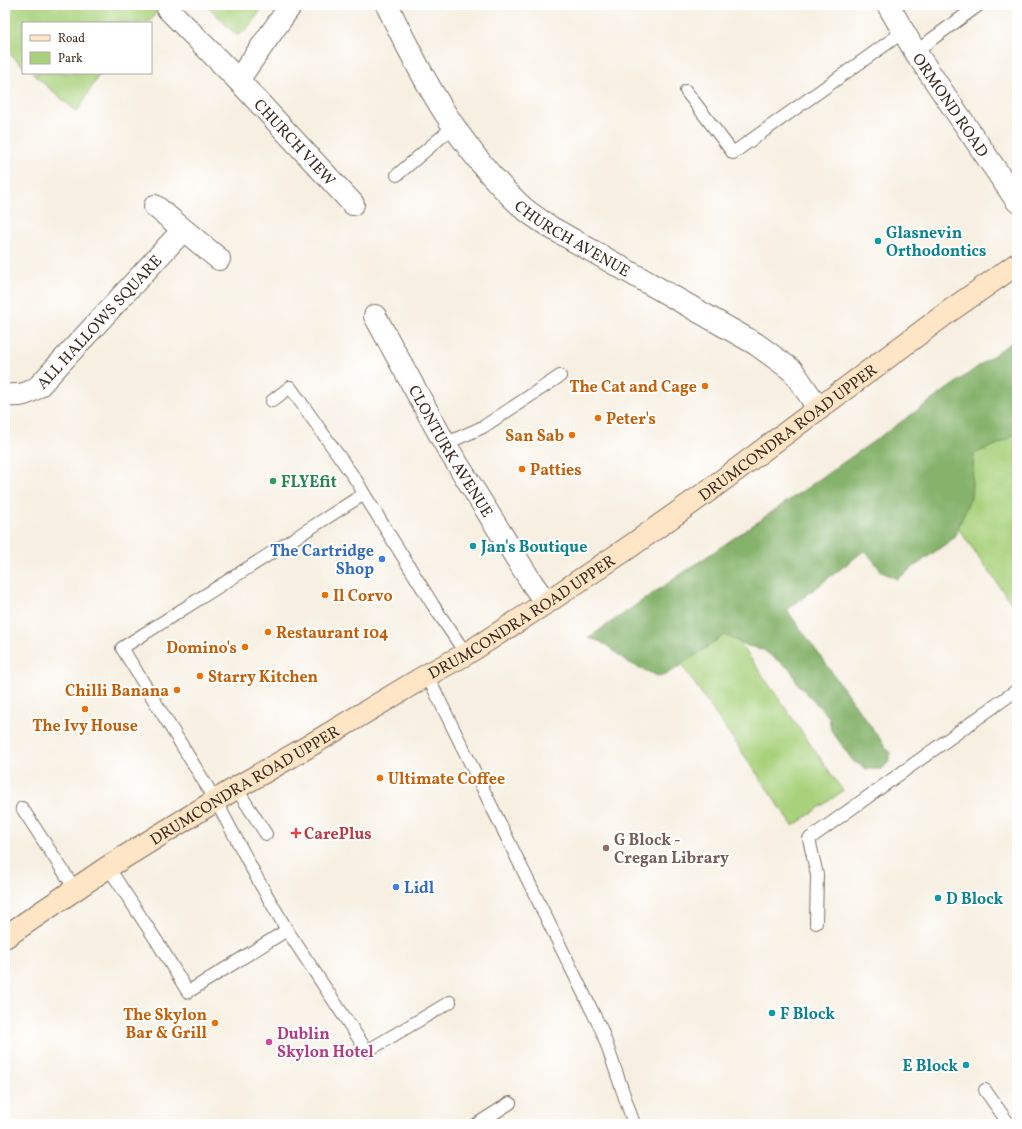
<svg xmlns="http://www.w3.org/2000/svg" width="1022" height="1129" font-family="Vollkorn,serif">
	<rect width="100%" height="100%" fill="#fff"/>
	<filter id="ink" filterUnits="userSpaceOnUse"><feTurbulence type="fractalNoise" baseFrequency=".025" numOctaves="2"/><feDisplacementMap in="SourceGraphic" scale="8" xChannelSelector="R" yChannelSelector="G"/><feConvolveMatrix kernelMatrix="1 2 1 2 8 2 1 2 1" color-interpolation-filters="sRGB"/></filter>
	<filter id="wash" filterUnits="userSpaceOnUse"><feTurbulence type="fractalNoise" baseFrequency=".012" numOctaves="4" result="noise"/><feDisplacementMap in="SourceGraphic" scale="16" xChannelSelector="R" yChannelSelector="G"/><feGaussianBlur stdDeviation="0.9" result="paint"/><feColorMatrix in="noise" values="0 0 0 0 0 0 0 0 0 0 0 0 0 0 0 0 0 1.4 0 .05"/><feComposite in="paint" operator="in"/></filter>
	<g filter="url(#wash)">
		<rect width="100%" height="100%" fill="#f7f0e2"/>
		<g fill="#a9d17c" stroke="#727e4d">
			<path d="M5 5H163L148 23H23V66L5 50Z"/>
			<path d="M207 5H265L245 31 238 35 232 31Z"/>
			<path d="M32 73H100L77 112Z"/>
			<path d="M1017 432V611L958 528 971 496 974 454C990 446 1003 444 1017 432Z"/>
			<path d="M726 623 843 791 793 826 677 658Z"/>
		</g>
		<path fill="#86b36c" stroke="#606e45" d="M1017 338V432C1003 445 990 446 974 454L971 496 954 538 897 579 882 572 865 550 787 610 890 753 888 763 882 769H867L853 761 831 730 829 717 797 683 791 670 762 649 748 646 724 635 674 670 660 677C650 672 638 668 628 662 612 652 609 642 588 638 732 539 877 442 1017 338Z"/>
	</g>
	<g filter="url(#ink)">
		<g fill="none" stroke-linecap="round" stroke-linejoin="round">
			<g stroke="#7d6f63" stroke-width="14">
				<g id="lane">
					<path d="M916 53 932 39 979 5"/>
					<path d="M686 91 733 153 903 32"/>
					<path d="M397 175 453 127"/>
					<path d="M272 401 290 387 358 483 364 494"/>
					<path d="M445 444 483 427 560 376"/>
					<path d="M427 675 602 1031 634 1124"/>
					<path d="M236 788 266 834"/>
					<path d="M22 808 75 889"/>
					<path d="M108 867 158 943 188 992 287 930 258 880 216 801 122 648 364 494 433 605 466 654"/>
					<path d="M816 923 817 875 809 839 1017 690"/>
					<path d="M287 930 367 1051 450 1002"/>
					<path d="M985 1090 1009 1124"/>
					<path d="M477 1124 510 1103"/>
				</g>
			</g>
			<g stroke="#7d6f63" stroke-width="24">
				<g id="street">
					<path id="s1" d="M387 5C422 78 459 148 519 204 528 213 540 220 550 227L756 344 793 371 819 409"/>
					<path id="s2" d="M888 5 916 53 1017 201"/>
					<path id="s3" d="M168 9 238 80 353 204"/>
					<path d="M238 80 291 5"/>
					<path d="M155 206 219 259"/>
					<path id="s4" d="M375 316 445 444 532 583 546 603"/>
					<path id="s5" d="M5 395C20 396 27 395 39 386L183 230"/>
				</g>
			</g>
			<g stroke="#7d6f63" stroke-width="24">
				<g id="secondary">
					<path id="s6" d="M5 937 108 867 236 788 304 749 427 675 466 654 546 603 628 548 708 491 951 310 1017 264"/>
				</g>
			</g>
			<use href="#lane" stroke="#fff" stroke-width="12"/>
			<use href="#street" stroke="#fff" stroke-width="22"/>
			<use href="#secondary" stroke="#fde5c5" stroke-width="22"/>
		</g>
	</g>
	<g fill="#0f9aa8" stroke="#fff" stroke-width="1.5">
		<circle cx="878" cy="241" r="4"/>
		<circle cx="473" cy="546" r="4"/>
		<circle cx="938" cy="898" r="4"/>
		<circle cx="772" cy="1013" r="4"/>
		<circle cx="966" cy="1065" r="4"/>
	</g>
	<g fill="#e8710a" stroke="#fff" stroke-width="1.5">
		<circle cx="705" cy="386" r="4"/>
		<circle cx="598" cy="418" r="4"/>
		<circle cx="572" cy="435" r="4"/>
		<circle cx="522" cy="469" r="4"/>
		<circle cx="325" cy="595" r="4"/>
		<circle cx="268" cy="632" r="4"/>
		<circle cx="245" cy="647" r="4"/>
		<circle cx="200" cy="676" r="4"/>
		<circle cx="177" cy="690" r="4"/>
		<circle cx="85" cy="709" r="4"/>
		<circle cx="380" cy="778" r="4"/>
		<circle cx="215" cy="1023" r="4"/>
	</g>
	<circle fill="#2e9e5b" stroke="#fff" stroke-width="1.5" cx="273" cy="481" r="4"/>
	<g fill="#3f7fe0" stroke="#fff" stroke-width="1.5">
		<circle cx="382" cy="559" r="4"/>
		<circle cx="396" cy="887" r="4"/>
	</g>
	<path fill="#e0444e" stroke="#fff" stroke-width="1.5" d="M294 827h4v4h4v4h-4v4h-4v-4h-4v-4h4z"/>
	<circle fill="#8d6e63" stroke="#fff" stroke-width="1.5" cx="606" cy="848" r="4"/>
	<circle fill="#d1479c" stroke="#fff" stroke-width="1.5" cx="269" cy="1042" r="4"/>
	<g text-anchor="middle" stroke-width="4" stroke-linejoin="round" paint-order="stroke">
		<g font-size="16" fill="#3b2a1e" stroke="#fff">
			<text dy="6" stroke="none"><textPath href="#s2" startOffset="118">ORMOND ROAD</textPath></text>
			<text dy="6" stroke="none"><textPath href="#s3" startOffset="184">CHURCH VIEW</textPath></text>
			<text dy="6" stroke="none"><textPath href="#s1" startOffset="304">CHURCH AVENUE</textPath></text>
			<text dy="6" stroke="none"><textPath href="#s5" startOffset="124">ALL HALLOWS SQUARE</textPath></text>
			<text dy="6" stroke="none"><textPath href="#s6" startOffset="932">DRUMCONDRA ROAD UPPER</textPath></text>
			<text dy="6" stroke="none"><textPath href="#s4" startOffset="155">CLONTURK AVENUE</textPath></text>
			<text dy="6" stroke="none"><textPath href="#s6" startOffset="608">DRUMCONDRA ROAD UPPER</textPath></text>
			<text dy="6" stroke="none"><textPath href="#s6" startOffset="284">DRUMCONDRA ROAD UPPER</textPath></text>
		</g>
		<g font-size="16" font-weight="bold" fill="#0d838f" stroke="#fff" text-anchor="start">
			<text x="886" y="238">Glasnevin<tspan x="886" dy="18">Orthodontics</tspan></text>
			<text x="481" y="552">Jan's Boutique</text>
			<text x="946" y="904">D Block</text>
			<text x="780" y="1019">F Block</text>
			<text x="958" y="1071" text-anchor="end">E Block</text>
		</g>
		<g font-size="16" font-weight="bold" fill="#c56008" stroke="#fff" text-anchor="start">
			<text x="697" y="392" text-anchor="end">The Cat and Cage</text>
			<text x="606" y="424">Peter's</text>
			<text x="564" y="441" text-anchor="end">San Sab</text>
			<text x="530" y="475">Patties</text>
			<text x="333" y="601">Il Corvo</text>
			<text x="276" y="638">Restaurant 104</text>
			<text x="237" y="653" text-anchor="end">Domino's</text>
			<text x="208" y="682">Starry Kitchen</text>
			<text x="169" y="696" text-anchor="end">Chilli Banana</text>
			<text x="85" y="731" text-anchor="middle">The Ivy House</text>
			<text x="388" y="784">Ultimate Coffee</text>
			<text x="207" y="1020" text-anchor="end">The Skylon<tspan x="207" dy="18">Bar &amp; Grill</tspan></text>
		</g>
		<g font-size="16" font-weight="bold" fill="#27864d" stroke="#fff" text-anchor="start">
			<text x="281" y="487">FLYEfit</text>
		</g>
		<g font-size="16" font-weight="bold" fill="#366cbe" stroke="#fff" text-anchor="end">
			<text x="374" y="556">The Cartridge<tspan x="374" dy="18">Shop</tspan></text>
			<text x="404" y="893" text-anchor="start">Lidl</text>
		</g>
		<g font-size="16" font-weight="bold" fill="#be3a42" stroke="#fff" text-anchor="start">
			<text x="304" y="839">CarePlus</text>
		</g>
		<g font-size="16" font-weight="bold" fill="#785e54" stroke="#fff" text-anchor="start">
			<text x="614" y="845">G Block -<tspan x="614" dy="18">Cregan Library</tspan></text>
		</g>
		<g font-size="16" font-weight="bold" fill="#b23c85" stroke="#fff" text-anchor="start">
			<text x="277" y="1039">Dublin<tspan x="277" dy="18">Skylon Hotel</tspan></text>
		</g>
	</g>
	<rect width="1022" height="1129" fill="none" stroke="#fff" stroke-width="20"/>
	<rect x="22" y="22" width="130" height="52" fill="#ffffff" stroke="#b1aaa5"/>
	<rect x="30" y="35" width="20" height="6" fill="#fde5c5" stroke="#b1aaa5"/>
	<text x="58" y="42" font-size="12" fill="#3b2a1e">Road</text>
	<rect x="30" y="52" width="20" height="12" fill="#a9d17c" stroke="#b1aaa5"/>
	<text x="58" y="62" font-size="12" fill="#3b2a1e">Park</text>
</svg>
